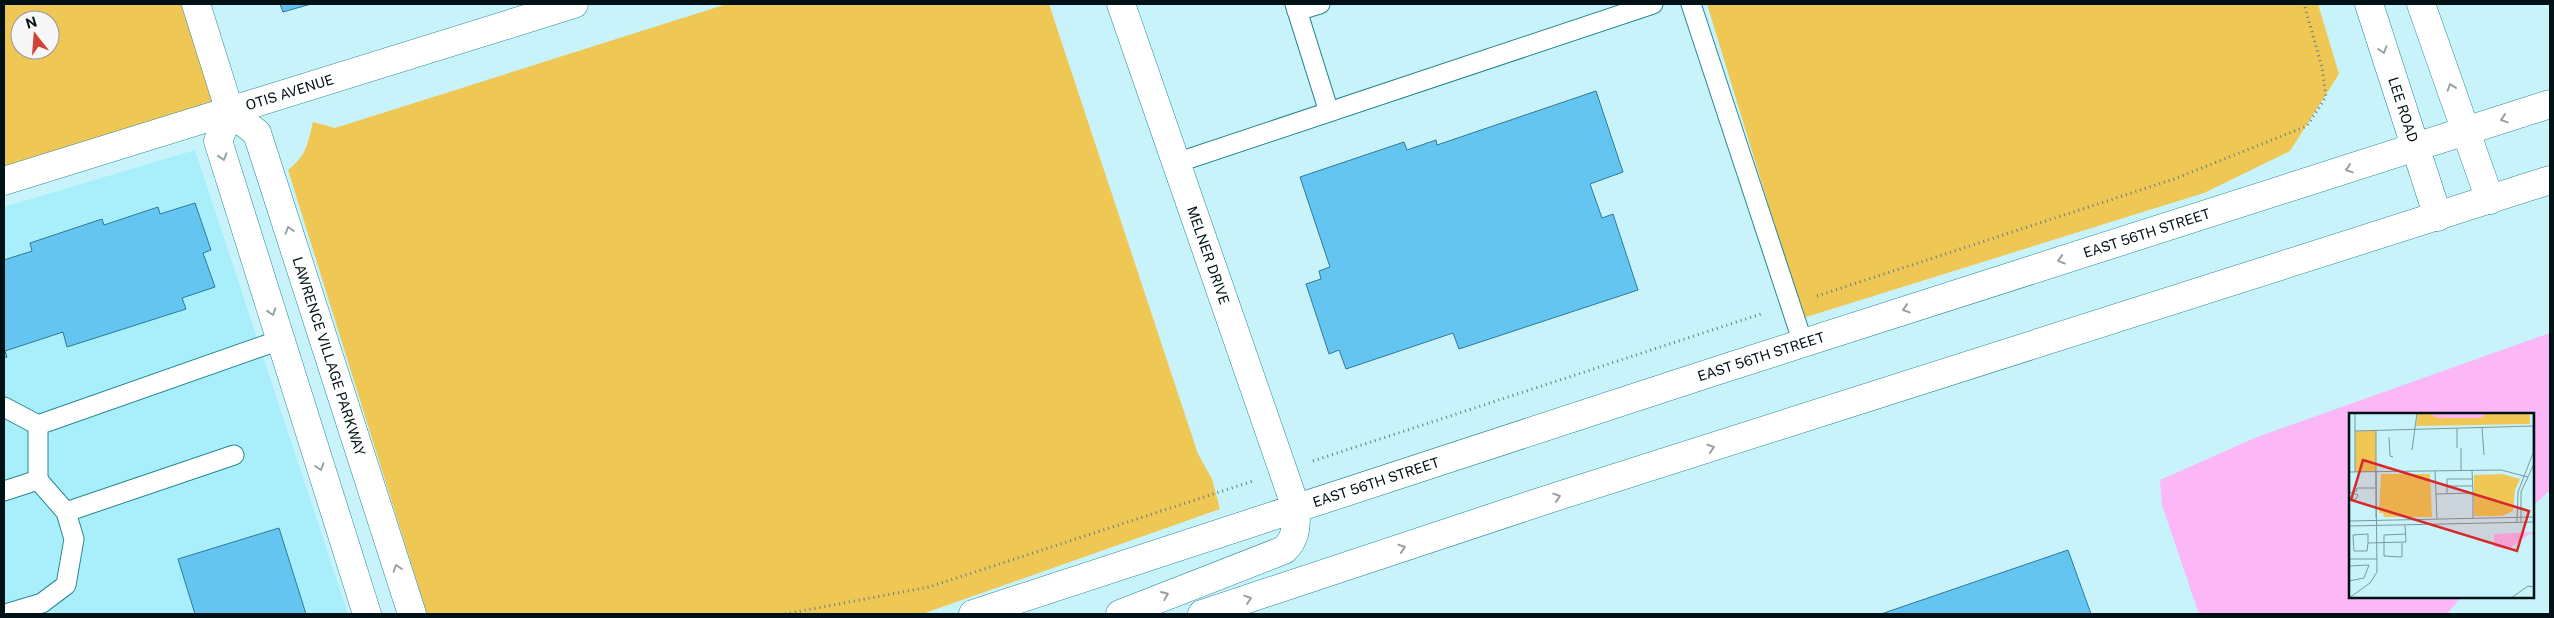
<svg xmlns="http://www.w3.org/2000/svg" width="2554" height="618" font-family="'Public Sans',sans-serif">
	<rect width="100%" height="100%" fill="#c9f3fa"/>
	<path fill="#a8effb" d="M195 150 348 614H4V207Z"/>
	<g fill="#efc755" fill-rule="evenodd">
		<path d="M4 4H196L230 112 4 181ZM20 20H50V50H20Z"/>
		<path d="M727 4H1049L1198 454 1212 479 1220 509 922 614H427L288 170C307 155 307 145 313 122L335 128Z"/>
		<path d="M1707 4H2318L2339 74 2290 151 2204 193 1803 318Z"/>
	</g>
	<path fill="#fbb7f6" d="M2550 333V490L2533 506V414H2350V597H2461L2447 614H2199L2162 505 2160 480 2257 437Z"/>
	<g fill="#64c5f0" stroke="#2d7998">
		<path d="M280 4H311L283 12Z"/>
		<path d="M1596 91 1623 172 1590 184 1602 218 1613 214 1638 290 1459 349 1453 333 1346 369 1339 350 1329 354 1306 284 1321 279 1319 271 1330 267 1300 177 1404 142 1407 150 1436 140 1437 145Z"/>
		<path d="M195 203 211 250 203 253 215 287 182 298 186 309 67 347 63 332 5 351 7 357 4 358V260L32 251 30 243 102 219 104 225 158 207 160 214Z"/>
		<path d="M279 528 306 614H195L178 559Z"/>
		<path d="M2068 550 2091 614H1881Z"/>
	</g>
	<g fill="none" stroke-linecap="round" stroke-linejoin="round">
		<g stroke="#278795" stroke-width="21">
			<g id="lane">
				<path d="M1295 4 1329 112"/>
				<path d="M1691 4 1803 343"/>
				<path d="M1297 11 1320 4"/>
				<path d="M1176 163 1653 4"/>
				<path d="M4 407 38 425"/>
				<path d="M38 480V425L280 340"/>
				<path d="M4 491 38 480 66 512 74 539 66 585 42 603 5 614"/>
				<path d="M66 512 234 455"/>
			</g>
		</g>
		<g stroke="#278795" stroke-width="29">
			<g id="street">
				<path id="s1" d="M196 4 230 112 257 133 412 614"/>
				<path id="s2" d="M1121 4 1296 508"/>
				<path d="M230 112 218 141 367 614"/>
				<path id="s3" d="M4 181 574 4"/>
			</g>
		</g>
		<g stroke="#278795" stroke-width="29">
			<g id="secondary">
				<path id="s4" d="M2369 4 2438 217"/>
				<path d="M2421 4 2490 200"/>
			</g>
		</g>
		<g stroke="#278795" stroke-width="29">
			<g id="primary">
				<path id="s5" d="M973 614 1719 370 2550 104"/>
				<path d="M1120 614 1284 550C1297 538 1296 525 1296 508"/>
				<path d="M1202 614 1552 498 2550 180"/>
			</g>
		</g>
		<g stroke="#617e83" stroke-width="3" stroke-dasharray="1 4" stroke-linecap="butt">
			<path d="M1817 296 2174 179 2307 126 2326 97 2322 67 2304 4"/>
			<path d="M1313 461 1764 313"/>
			<path d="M785 614 929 587 1253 481"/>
		</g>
		<use href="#lane" stroke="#fff" stroke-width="19"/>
		<use href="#street" stroke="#fff" stroke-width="28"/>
		<use href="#secondary" stroke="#fff" stroke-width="28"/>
		<use href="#primary" stroke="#fff" stroke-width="28"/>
	</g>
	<defs><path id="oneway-chevron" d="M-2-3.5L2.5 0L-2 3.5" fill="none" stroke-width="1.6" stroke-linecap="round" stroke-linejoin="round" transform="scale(1.25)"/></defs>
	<g stroke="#99a0a1">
		<use href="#oneway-chevron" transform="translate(2383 50) rotate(72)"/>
		<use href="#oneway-chevron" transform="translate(2451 87) rotate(-109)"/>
		<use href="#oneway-chevron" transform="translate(2504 119) rotate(162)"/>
		<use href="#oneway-chevron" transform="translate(223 157) rotate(73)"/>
		<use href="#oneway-chevron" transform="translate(2349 169) rotate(162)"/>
		<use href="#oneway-chevron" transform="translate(289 230) rotate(-108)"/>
		<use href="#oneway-chevron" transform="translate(2061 260) rotate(163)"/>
		<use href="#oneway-chevron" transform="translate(1906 309) rotate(162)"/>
		<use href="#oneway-chevron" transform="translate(272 312) rotate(73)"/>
		<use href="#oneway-chevron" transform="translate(1711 448) rotate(-18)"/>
		<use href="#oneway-chevron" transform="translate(320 467) rotate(72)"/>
		<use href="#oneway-chevron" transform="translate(1557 497) rotate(-18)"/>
		<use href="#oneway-chevron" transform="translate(1402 548) rotate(-18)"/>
		<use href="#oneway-chevron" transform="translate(397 568) rotate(-108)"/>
		<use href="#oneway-chevron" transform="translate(1165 595) rotate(-23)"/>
		<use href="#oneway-chevron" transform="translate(1248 599) rotate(-19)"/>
	</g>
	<g text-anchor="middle" stroke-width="4.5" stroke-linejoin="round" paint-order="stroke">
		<g font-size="14" fill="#001115" stroke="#f7f7f7">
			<text dy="5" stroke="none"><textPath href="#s3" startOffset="299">OTIS AVENUE</textPath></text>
			<text dy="5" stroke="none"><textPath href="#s4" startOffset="111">LEE ROAD</textPath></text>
			<text dy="5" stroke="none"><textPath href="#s5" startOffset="1234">EAST 56TH STREET</textPath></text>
			<text dy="5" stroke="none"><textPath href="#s2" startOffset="266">MELNER DRIVE</textPath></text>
			<text dy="5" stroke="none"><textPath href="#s5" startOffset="829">EAST 56TH STREET</textPath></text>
			<text dy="5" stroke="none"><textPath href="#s1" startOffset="382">LAWRENCE VILLAGE PARKWAY</textPath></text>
			<text dy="5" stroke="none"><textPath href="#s5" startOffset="424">EAST 56TH STREET</textPath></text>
		</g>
	</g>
	<g transform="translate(2349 413)">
		<rect width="185" height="185" fill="#c9f3fa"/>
		<path d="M69 0H181V11L67 13ZM6 18H27V59H6ZM32 61H81L83 104H35L34 100H30ZM153 61 171 66 166 77 164 98 153 103H125V62Z" fill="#efc755"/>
		<path d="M80 0H139L131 5H88ZM185 119V122L180 121 160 136 145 134V121Z" fill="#fbb7f6"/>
		<path fill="none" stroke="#79999e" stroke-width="1" d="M133 14 135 42M108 15V35M6 18 185 13M27 18V105M40 24 41 43 44 44M112 35V58M63 37 68 0M86 58 88 106M0 59 152 57 179 64M6 59V0M98 73H124M0 79 9 82 7 86 0 87M7 79 8 75H26M124 80V105M87 81 124 80 123 57M98 81V66H123M0 108 185 104M168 109 169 79 184 40V0M172 109V79L185 51M0 113 185 109M19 130 18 138H5L4 122 19 121V130L57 129 56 112M53 130V144L35 143V122L57 121M0 146H28M0 153 20 152 15 165 0 168M0 185 21 170 28 159 27 59M162 185 179 173 185 174"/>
		<path fill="#d62828" fill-opacity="0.15" stroke="#d62828" stroke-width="2.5" d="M14 47 180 98 168 138 2 87Z"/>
		<rect width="185" height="185" fill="none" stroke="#001115" stroke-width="2.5"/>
	</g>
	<rect width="2554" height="618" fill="none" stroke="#001115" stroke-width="10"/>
	<g transform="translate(35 35) rotate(343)"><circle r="24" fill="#f7f7f7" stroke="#949b9d"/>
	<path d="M0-4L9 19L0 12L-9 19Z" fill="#cf4234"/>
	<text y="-8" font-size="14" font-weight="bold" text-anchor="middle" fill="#001115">N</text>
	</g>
</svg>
